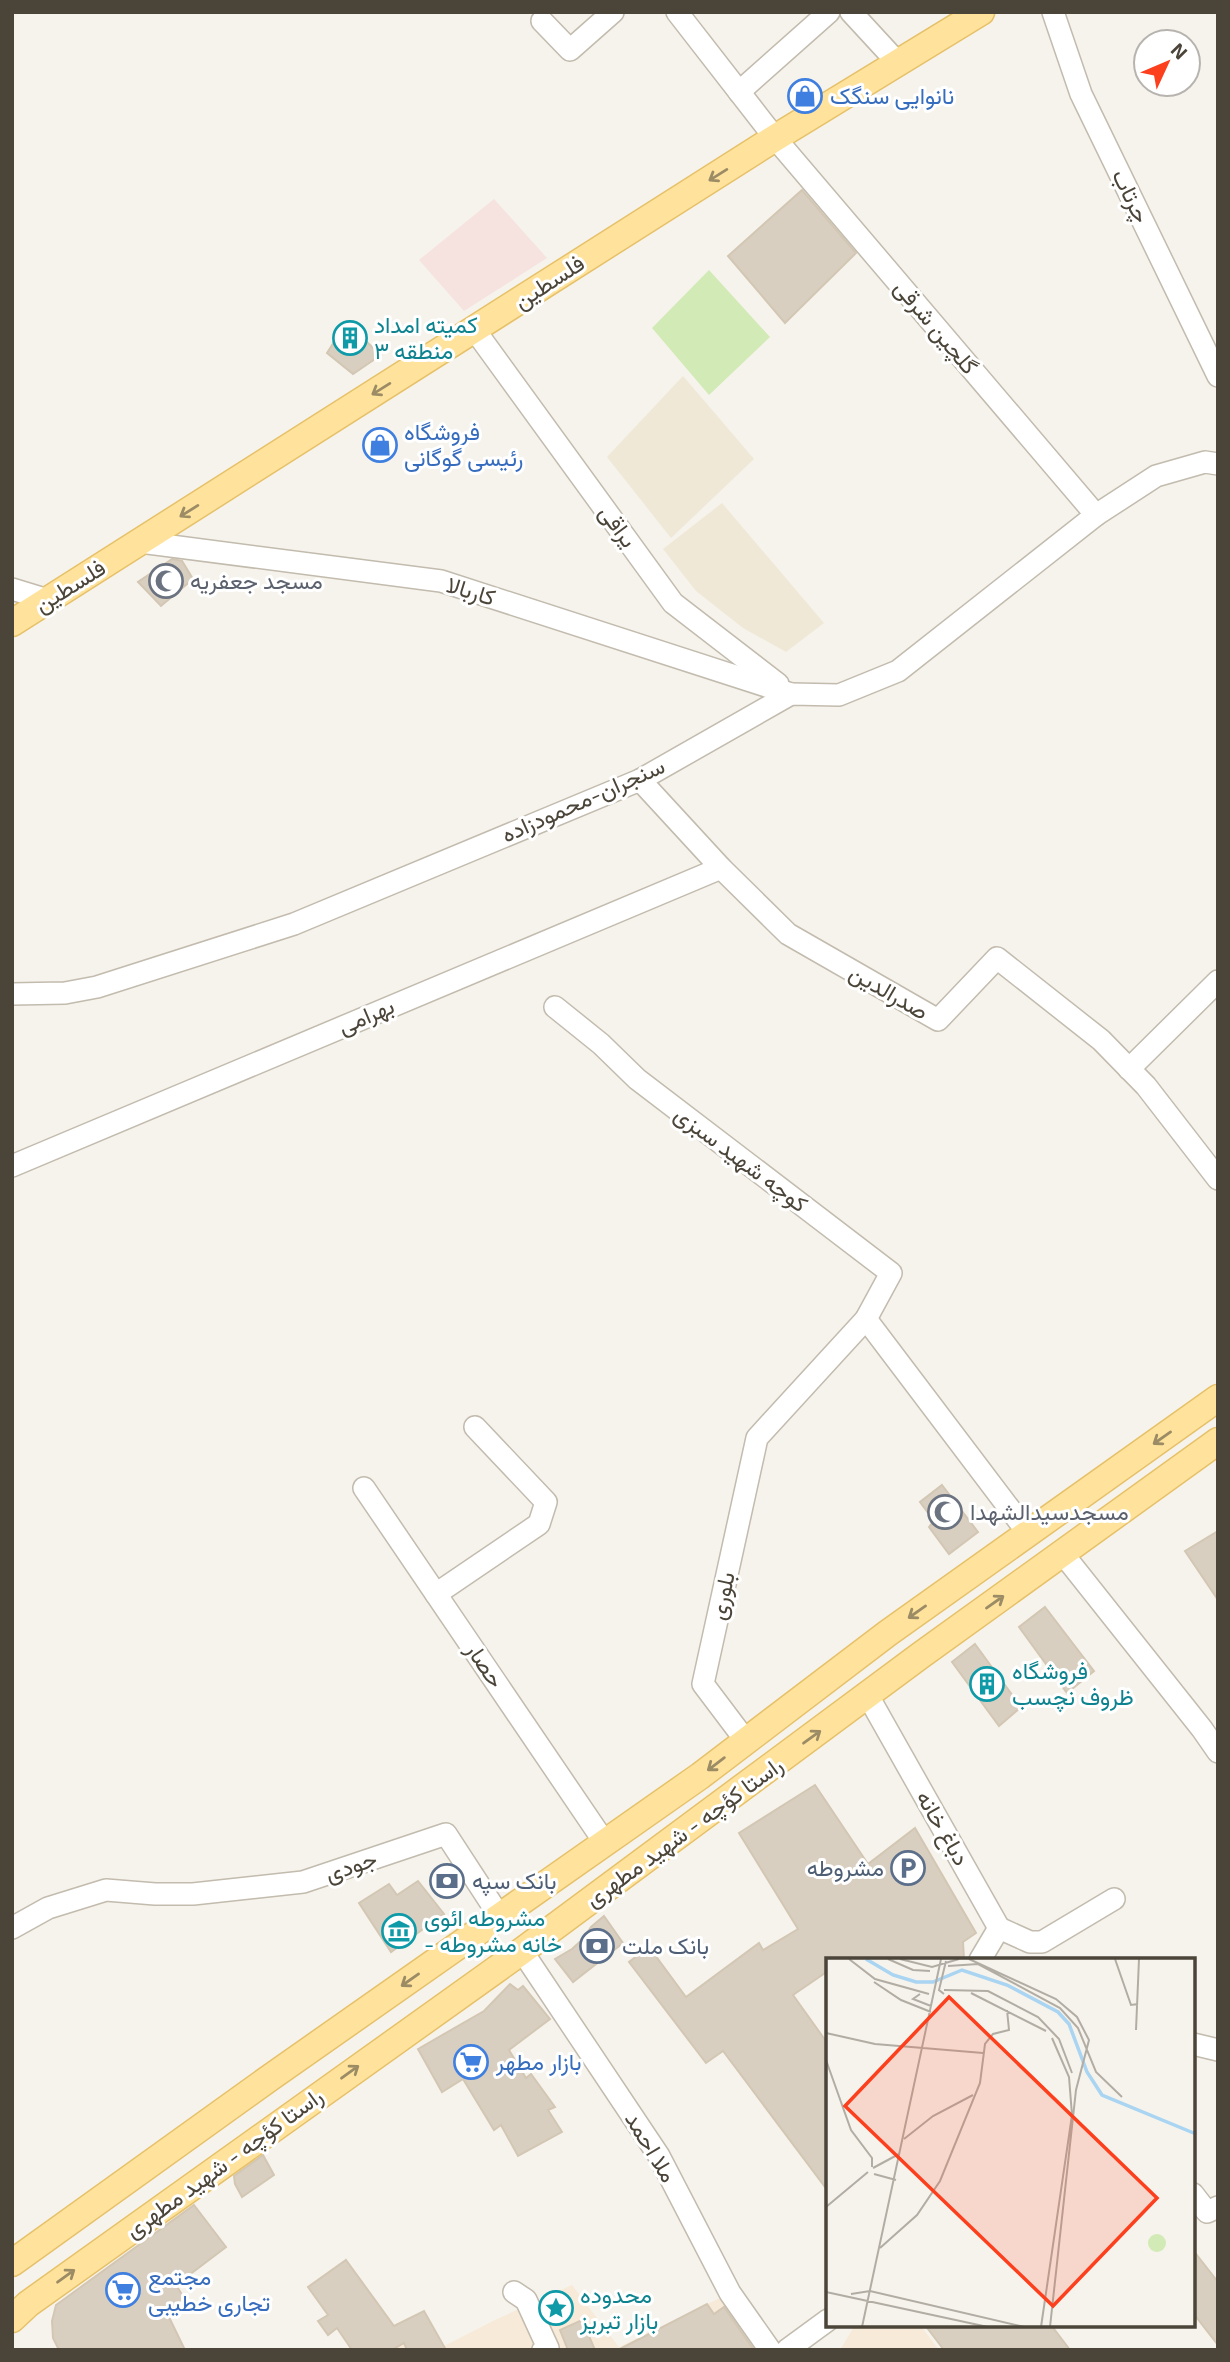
<svg xmlns="http://www.w3.org/2000/svg" width="1230" height="2362" font-family="'Exo 2',Vazirmatn,sans-serif">
	<rect width="100%" height="100%" fill="#f6f3ec"/>
	<g fill="#f7ead8">
		<path d="M346 2260 394 2326 424 2311 444 2346 495 2320 572 2285 619 2347 724 2296 765 2350H352L337 2329 328 2335 318 2321 328 2314 308 2287Z"/>
		<path d="M855 2325H920L939 2350H840Z"/>
	</g>
	<g fill="#efe8d6">
		<path d="M683 376 754 459 671 538 607 457Z"/>
		<path d="M722 503 824 623 786 652 743 628 696 591 663 549Z"/>
	</g>
	<path fill="#f6e3e0" d="M494 199 547 258 464 311 419 260Z"/>
	<path fill="#d2eab5" d="M709 270 770 337 709 395 652 328Z"/>
	<g fill="#d8cfc1" stroke="#d3c7b4" stroke-width="2">
		<path d="M802 190 856 253 785 323 728 256Z"/>
		<path d="M346 323 381 355 353 374 327 353Z"/>
		<path d="M172 559 182 561 193 579 161 606 138 582Z"/>
		<path d="M942 1485 978 1532 949 1554 929 1527 934 1521 920 1502Z"/>
		<path d="M1218 1531V1600L1185 1551Z"/>
		<path d="M1045 1607 1094 1671 1067 1693 1019 1627Z"/>
		<path d="M975 1644 1021 1707 999 1726 952 1662Z"/>
		<path d="M815 1785 868 1864 915 1828 976 1933 963 1942 964 1959H828V1971L793 1995 828 2044V2191L723 2051 706 2063 629 1962 649 1947 686 1997 759 1943 763 1950 798 1929 739 1833Z"/>
		<path d="M418 1881 444 1914 391 1952 359 1903 389 1884 397 1895Z"/>
		<path d="M604 1916 623 1943 573 1982 555 1959 572 1949 584 1938 591 1927Z"/>
		<path d="M510 1984 518 1990 523 1986 550 2019 509 2050 526 2078 531 2074 555 2107 548 2110 562 2132 518 2156 501 2125 494 2130 463 2079 442 2092 418 2049 484 2011Z"/>
		<path d="M263 2155 274 2175 242 2197 235 2184 234 2176Z"/>
		<path d="M194 2205 226 2247 176 2285 186 2301 167 2313 185 2350H59L53 2338 52 2321 56 2305Z"/>
		<path d="M1193 2250 1218 2282V2345L1193 2313Z"/>
		<path d="M346 2260 394 2326 424 2311 446 2350H407L404 2343 392 2350H352L337 2328 328 2335 318 2321 328 2315 308 2287Z"/>
		<path d="M707 2304 714 2314 724 2307 754 2350H618Z"/>
		<path d="M582 2320 595 2350H568L560 2330Z"/>
		<path d="M925 2325H1051L1070 2350H944Z"/>
	</g>
	<g fill="none" stroke-linecap="round" stroke-linejoin="round">
		<g stroke="#c2bbae" stroke-width="24">
			<g id="minor">
				<path d="M677 12 775 138 1096 515"/>
				<path d="M851 12 898 63"/>
				<path d="M1053 12 1081 94 1218 376"/>
				<path d="M542 21 570 50 613 12"/>
				<path d="M739 92 829 12"/>
				<path d="M474 329 673 603 778 684"/>
				<path d="M140 542 441 581 791 694"/>
				<path d="M12 589 48 600"/>
				<path d="M640 780 721 868 788 934 938 1020 997 958 1101 1040 1146 1086 1218 1179"/>
				<path d="M12 994 65 993 97 987 294 924 640 780 791 694 839 695 898 671 1096 515 1156 476 1205 462 1218 464"/>
				<path d="M555 1007 601 1044 637 1079 891 1273 866 1319 757 1438 703 1684 746 1741"/>
				<path d="M1129 1069 1218 981"/>
				<path d="M12 1166 721 868"/>
				<path d="M866 1319 1028 1533"/>
				<path d="M364 1488 605 1843"/>
				<path d="M1063 1554 1202 1729 1218 1752"/>
				<path d="M436 1594 539 1524 546 1502 475 1427"/>
				<path d="M868 1696 999 1928 980 1960"/>
				<path d="M12 1928 48 1908 106 1890 155 1894H193L303 1882 446 1834 500 1917"/>
				<path d="M999 1928 1030 1942H1042L1114 1899"/>
				<path d="M522 1951 659 2156 730 2293 770 2350"/>
				<path d="M1193 2044 1218 2050"/>
				<path d="M1193 2194 1207 2212 1218 2207"/>
				<path d="M514 2292 526 2300 548 2348 543 2350"/>
				<path d="M787 2350 828 2320"/>
			</g>
		</g>
		<g stroke="#e6c16a" stroke-width="29">
			<g id="major">
				<path d="M12 623 775 138 981 12"/>
				<path d="M12 2263 271 2077 700 1776 888 1633 1218 1398"/>
				<path d="M12 2319 28 2304 522 1951 921 1655 1218 1441"/>
			</g>
		</g>
		<use href="#minor" stroke="#fff" stroke-width="21"/>
		<use href="#major" stroke="#ffe39c" stroke-width="26"/>
	</g>
	<defs><path id="oneway-shaft" d="M-6 0H5M1.5-3L5.5 0L1.5 3" fill="none" stroke-width="1.6" stroke-linecap="round" stroke-linejoin="round" transform="scale(1.75)"/></defs>
	<g stroke="#9c8c66">
		<use href="#oneway-shaft" transform="translate(718 175) rotate(148)"/>
		<use href="#oneway-shaft" transform="translate(381 389) rotate(148)"/>
		<use href="#oneway-shaft" transform="translate(189 511) rotate(148)"/>
		<use href="#oneway-shaft" transform="translate(1162 1438) rotate(145)"/>
		<use href="#oneway-shaft" transform="translate(995 1602) rotate(-35)"/>
		<use href="#oneway-shaft" transform="translate(917 1612) rotate(145)"/>
		<use href="#oneway-shaft" transform="translate(812 1737) rotate(-36)"/>
		<use href="#oneway-shaft" transform="translate(716 1764) rotate(143)"/>
		<use href="#oneway-shaft" transform="translate(410 1980) rotate(145)"/>
		<use href="#oneway-shaft" transform="translate(350 2072) rotate(-36)"/>
		<use href="#oneway-shaft" transform="translate(66 2276) rotate(-36)"/>
	</g>
	<defs>
		<g id="shop-ring" transform="scale(1.75)"><circle r="9.5" fill="#fff" stroke="#3f7fe0" stroke-width="1.5"/><path d="M-5-2.5h2.3a2.7 3.5 0 0 1 5.4 0H5L5.5 6h-11ZM-1.5-2.5h3a1.5 2.3 0 0 0-3 0Z" fill="#3f7fe0"/></g>
		<g id="building-ring" transform="scale(1.75)"><circle r="9.5" fill="#fff" stroke="#0f9aa8" stroke-width="1.5"/><path d="M-4-6H4V6H1V3H-1V6H-4ZM-2.5-4.3h1.7v1.8h-1.7ZM.8-4.3h1.7v1.8H.8ZM-2.5-1h1.7V.8h-1.7ZM.8-1h1.7V.8H.8Z" fill="#0f9aa8"/></g>
		<g id="mosque-ring" transform="scale(1.75)"><circle r="9.5" fill="#fff" stroke="#6b7280" stroke-width="1.5"/><path d="M3.5-4.9A6 6 0 1 0 3.5 4.9A5 5 0 1 1 3.5-4.9Z" fill="#6b7280"/></g>
		<g id="parking-ring" transform="scale(1.75)"><circle r="9.5" fill="#fff" stroke="#5c6f8a" stroke-width="1.5"/><path d="M-3.5-5.5H1a3.5 3.5 0 0 1 0 7H-1V5.5H-3.5ZM-1-3.4V-.6H.8a1.4 1.4 0 0 0 0-2.8Z" fill="#5c6f8a"/></g>
		<g id="bank-ring" transform="scale(1.75)"><circle r="9.5" fill="#fff" stroke="#5c6f8a" stroke-width="1.5"/><path d="M-6-4H6V4H-6ZM0-2.3a2.3 2.3 0 1 0 0 4.6a2.3 2.3 0 1 0 0-4.6Z" fill="#5c6f8a"/></g>
		<g id="museum-ring" transform="scale(1.75)"><circle r="9.5" fill="#fff" stroke="#0f9aa8" stroke-width="1.5"/><path d="M0-6L6-3V-2H-6V-3ZM-5-1h2V3h-2ZM-1-1h2V3h-2ZM3-1h2V3H3ZM-6 4H6V6H-6Z" fill="#0f9aa8"/></g>
		<g id="supermarket-ring" transform="scale(1.75)"><circle r="9.5" fill="#fff" stroke="#3f7fe0" stroke-width="1.5"/><path d="M-6-5.5h2.5l.6 2H6L4.5 2H-2.5L-4.4-4H-6ZM-1.5 3.2a1.3 1.3 0 1 0 .1 0ZM3 3.2a1.3 1.3 0 1 0 .1 0Z" fill="#3f7fe0"/></g>
		<g id="sight-ring" transform="scale(1.75)"><circle r="9.5" fill="#fff" stroke="#0f9aa8" stroke-width="1.5"/><path d="M0-6L1.8-2.2L6-1.7L2.9 1.2L3.7 5.4L0 3.3L-3.7 5.4L-2.9 1.2L-6-1.7L-1.8-2.2Z" fill="#0f9aa8"/></g>
	</defs>
	<g fill-rule="evenodd">
		<use href="#shop-ring" x="805" y="96"/>
		<use href="#building-ring" x="350" y="338"/>
		<use href="#shop-ring" x="380" y="445"/>
		<use href="#mosque-ring" x="166" y="581"/>
		<use href="#mosque-ring" x="945" y="1512"/>
		<use href="#building-ring" x="987" y="1684"/>
		<use href="#parking-ring" x="908" y="1868"/>
		<use href="#bank-ring" x="447" y="1881"/>
		<use href="#museum-ring" x="399" y="1931"/>
		<use href="#bank-ring" x="597" y="1946"/>
		<use href="#supermarket-ring" x="471" y="2062"/>
		<use href="#supermarket-ring" x="123" y="2290"/>
		<use href="#sight-ring" x="556" y="2308"/>
	</g>
	<g text-anchor="middle" stroke-width="6" stroke-linejoin="round" paint-order="stroke">
		<g font-size="23" fill="#366cbe" stroke="#fff" text-anchor="start">
			<text x="830" y="104">نانوایی سنگک</text>
			<text x="404" y="440">فروشگاه<tspan x="404" dy="26">رئیسی گوگانی</tspan></text>
			<text x="496" y="2070">بازار مطهر</text>
			<text x="148" y="2285">مجتمع<tspan x="148" dy="26">تجاری خطیبی</tspan></text>
		</g>
		<g font-size="23" fill="#4b4439" stroke="#fff">
			<text transform="translate(1131 196) rotate(64)" y="8">چرتاب</text>
			<text transform="translate(549 282) rotate(-33)" y="8">فلسطین</text>
			<text transform="translate(936 327) rotate(50)" y="8">گلچین شرقی</text>
			<text transform="translate(618 526) rotate(54)" y="8">یراقی</text>
			<text transform="translate(70 586) rotate(-32)" y="8">فلسطین</text>
			<text transform="translate(471 591) rotate(17)" y="8">کاربالا</text>
			<text transform="translate(583 800) rotate(-24)" y="8">سنجران-محمودزاده</text>
			<text transform="translate(889 992) rotate(30)" y="8">صدرالدین</text>
			<text transform="translate(366 1016) rotate(-23)" y="8">بهرامی</text>
			<text transform="translate(741 1159) rotate(37)" y="8">کوچه شهید سبزی</text>
			<text transform="translate(722 1596) rotate(-78)" y="8">بلوری</text>
			<text transform="translate(485 1665) rotate(56)" y="8">حصار</text>
			<text transform="translate(943 1828) rotate(60)" y="8">دباغ خانه</text>
			<text transform="translate(684 1832) rotate(-36)" y="8">راستا کؤچه - شهید مطهری</text>
			<text transform="translate(351 1866) rotate(-19)" y="8">جودی</text>
			<text transform="translate(651 2147) rotate(59)" y="8">ملا احمد</text>
			<text transform="translate(224 2163) rotate(-36)" y="8">راستا کؤچه - شهید مطهری</text>
		</g>
		<g font-size="23" fill="#0d838f" stroke="#fff" text-anchor="start">
			<text x="374" y="333">کمیته امداد<tspan x="374" dy="26">منطقه ۳</tspan></text>
			<text x="1012" y="1679">فروشگاه<tspan x="1012" dy="26">ظروف نچسب</tspan></text>
			<text x="424" y="1926">مشروطه ائوی<tspan x="424" dy="26">- خانه مشروطه</tspan></text>
			<text x="580" y="2303">محدوده<tspan x="580" dy="26">بازار تبریز</tspan></text>
		</g>
		<g font-size="23" fill="#5b616d" stroke="#fff" text-anchor="start">
			<text x="190" y="589">مسجد جعفریه</text>
			<text x="970" y="1520">مسجدسیدالشهدا</text>
		</g>
		<g font-size="23" fill="#4e5e75" stroke="#fff" text-anchor="start">
			<text x="884" y="1876" text-anchor="end">مشروطه</text>
			<text x="472" y="1889">بانک سپه</text>
			<text x="622" y="1954">بانک ملت</text>
		</g>
	</g>
	<g transform="translate(826 1958)">
		<rect width="369" height="369" fill="#f6f3ec"/>
		<path d="M322 285a9 9 0 1 1 18 0a9 9 0 1 1-18 0Z" fill="#d2eab5"/>
		<path fill="none" stroke="#a9d4f2" stroke-width="3.5" d="M40 1 67 17 90 24H107L136 12 181 27 232 54 243 66 261 114 276 137 370 176"/>
		<path fill="none" stroke="#b2ada4" stroke-width="2" d="M23 1 49 21 103 36M62 1 87 12 104 13M74 1 106 9 133 1M143 1 230 41 251 59 263 82 250 132 224 369M289 1 305 47 312 46M122 8 152 6 234 50 252 70 270 114 296 139M48 24 75 42 105 54M118 32 162 33 212 59 233 81 246 115M145 35 220 73M94 36 87 41 105 48M118 36 113 32 120 3M310 72 313 1M0 75 49 86 157 95M0 102 25 172 46 200V209M78 181 107 158 147 137M47 210 73 196M48 216 70 222M0 249 42 214M54 290 91 257 114 223 154 125 159 86 167 76 183 72 181 52M0 334 162 369M25 336 44 333 198 369M36 369 115 1M215 369 246 157 243 119 226 80"/>
		<path fill="#fc3f1d" fill-opacity="0.15" stroke="#fc3f1d" stroke-width="3.5" d="M123 39 331 240 227 348 19 148Z"/>
		<rect width="369" height="369" fill="none" stroke="#4b4439" stroke-width="3.5"/>
	</g>
	<rect width="1230" height="2362" fill="none" stroke="#4b4439" stroke-width="28"/>
	<g transform="translate(1167 63) rotate(46)"><circle r="33" fill="#ffffff" stroke="#b7b4b0" stroke-width="2"/>
	<path d="M0-5L12 26L0 18L-12 26Z" fill="#fc3f1d"/>
	<text y="-10" font-size="19" font-weight="bold" text-anchor="middle" fill="#4b4439">N</text>
	</g>
</svg>
